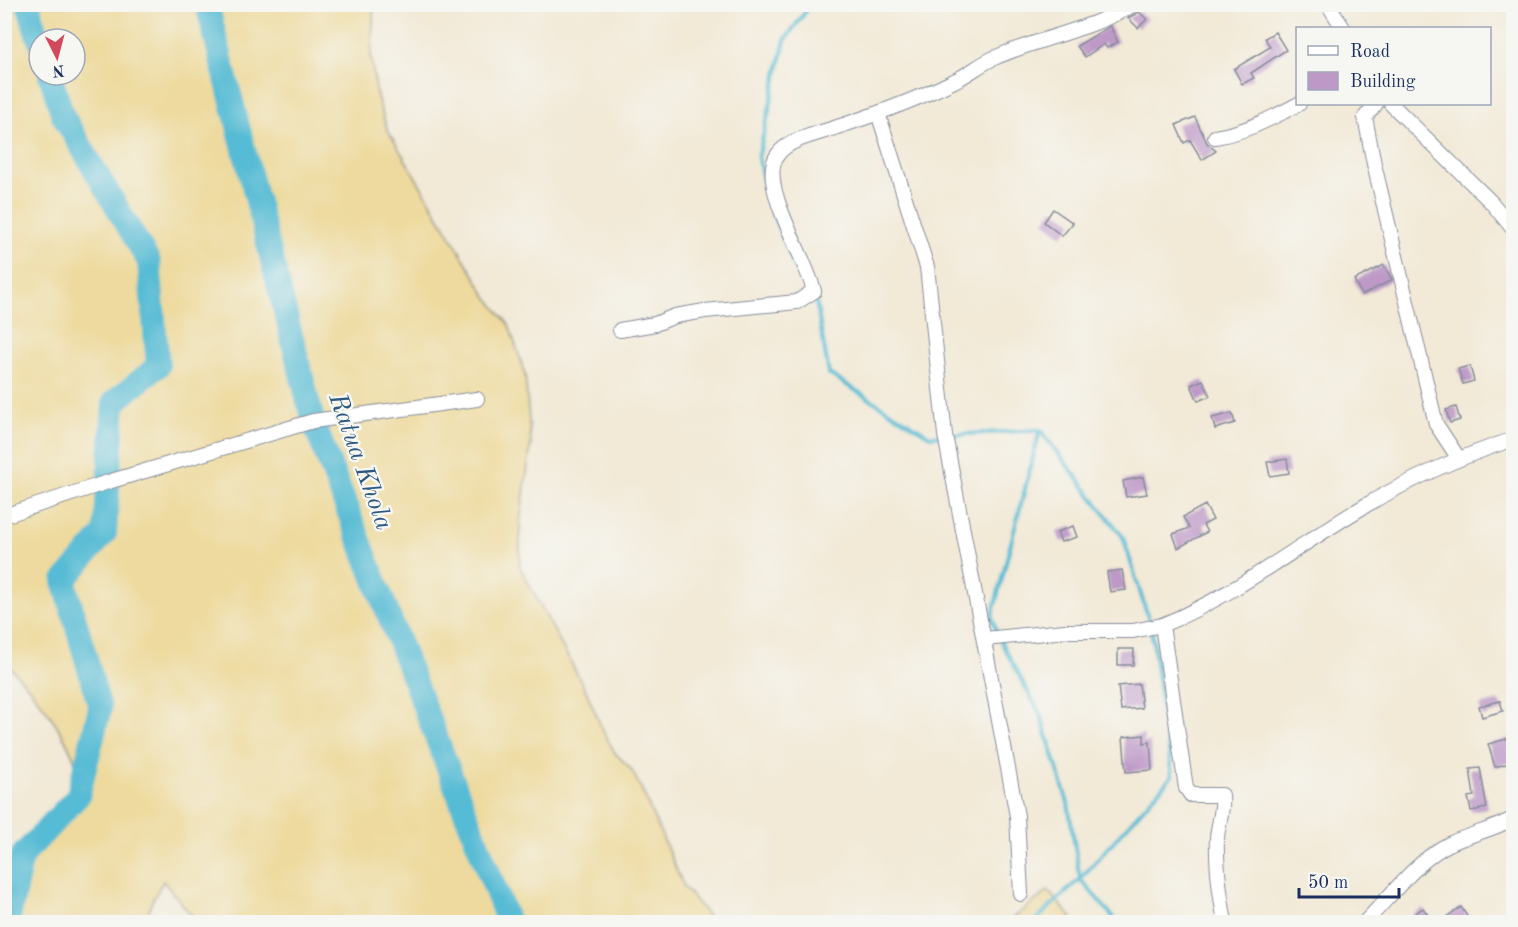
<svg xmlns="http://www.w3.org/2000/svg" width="1518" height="927" font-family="'Old Standard TT',serif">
	<rect width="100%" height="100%" fill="#f6f6f2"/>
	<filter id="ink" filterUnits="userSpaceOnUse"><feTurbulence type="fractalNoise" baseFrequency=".0167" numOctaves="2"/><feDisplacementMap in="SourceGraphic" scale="12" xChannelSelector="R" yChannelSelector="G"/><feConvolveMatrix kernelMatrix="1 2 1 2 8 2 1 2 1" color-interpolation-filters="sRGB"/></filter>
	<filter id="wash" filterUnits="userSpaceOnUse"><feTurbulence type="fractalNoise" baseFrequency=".008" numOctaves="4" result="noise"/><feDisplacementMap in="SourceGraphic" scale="24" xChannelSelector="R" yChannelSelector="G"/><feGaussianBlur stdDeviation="1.35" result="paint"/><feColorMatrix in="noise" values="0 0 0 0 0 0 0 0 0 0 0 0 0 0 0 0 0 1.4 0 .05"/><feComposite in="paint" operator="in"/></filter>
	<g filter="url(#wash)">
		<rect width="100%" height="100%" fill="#f2e9d6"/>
		<g fill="#eeda9e" stroke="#84847e" stroke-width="1.5" fill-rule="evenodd">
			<path d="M5 5H374L371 57 377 97 387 129 485 294 509 325 525 374 531 444 520 522V567L586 691 604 733 615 753 631 769 641 788 684 887 713 922H197L163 881 152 901 145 922H5C4 902 10 874 22 856 37 835 71 822 78 795 88 756 33 688 5 663ZM39 39H75V75H39Z"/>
			<path d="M1048 891 1072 918 1067 922H1008Z"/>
		</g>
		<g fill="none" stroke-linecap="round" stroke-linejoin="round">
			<g stroke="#56bbd4" stroke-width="4">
				<path d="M804 280 797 272 771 209 758 158 785 40 811 4"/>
				<path d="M815 296 829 374 930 436 1040 430 1123 537 1151 627 1172 776 1080 879 1034 922"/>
				<path d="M1040 430 992 617 999 638 1041 716 1068 803 1080 879 1114 918V922"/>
			</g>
			<g stroke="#56bbd4" stroke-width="24">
				<path d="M28 4 39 40"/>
				<path d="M207 4 313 421 508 922"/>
				<path d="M8 922 22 856 78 796 100 708 64 581 105 533 114 402 158 366 149 262 63 116 50 75"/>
			</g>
		</g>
		<g id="blocks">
			<g fill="#be99c8">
				<path d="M1139 12 1147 19 1138 28 1128 18Z"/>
				<path d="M1110 26 1118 42 1107 48 1104 44 1085 57 1077 46Z"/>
				<path d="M1275 32 1286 50 1251 73 1254 78 1242 84 1234 69 1270 47 1265 38Z"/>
				<path d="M1195 117 1207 143 1216 151 1202 160 1190 140 1184 143 1176 125Z"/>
				<path d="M1053 209 1073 223 1062 236 1044 222Z"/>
				<path d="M1384 265 1392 280 1362 295 1354 280Z"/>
				<path d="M1470 366 1474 381 1463 384 1458 369Z"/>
				<path d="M1203 380 1210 396 1198 401 1191 385Z"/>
				<path d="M1456 407 1460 420 1450 423 1446 410Z"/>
				<path d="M1232 413 1235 423 1215 429 1212 418Z"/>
				<path d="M1287 459 1289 473 1270 476 1267 462Z"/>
				<path d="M1143 477 1147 494 1126 497 1123 481Z"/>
				<path d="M1205 505 1213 520 1203 525 1207 532 1178 548 1173 534 1189 528 1183 517Z"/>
				<path d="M1073 526 1077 537 1061 542 1057 532Z"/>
				<path d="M1122 570 1126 590 1110 592 1107 572Z"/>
				<path d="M1118 649H1134L1133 665H1118Z"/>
				<path d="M1139 684 1142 708 1121 710 1118 686Z"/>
				<path d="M1500 701 1503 711 1482 717 1479 706Z"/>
				<path d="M1144 735V743L1150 742 1152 770 1126 772 1123 737Z"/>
				<path d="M1514 737V762L1495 767 1488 744Z"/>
				<path d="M1480 768 1487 808 1471 811 1468 797 1474 796 1470 769Z"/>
				<path d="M1461 907 1467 916 1457 922H1439Z"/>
				<path d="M1423 908 1433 922H1402Z"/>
			</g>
		</g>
	</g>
	<g filter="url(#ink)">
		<use href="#blocks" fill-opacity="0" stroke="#868c9a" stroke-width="1.5"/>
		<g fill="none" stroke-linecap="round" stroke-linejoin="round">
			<g stroke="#868c9a" stroke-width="16">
				<g id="minor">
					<path d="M1328 4 1343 28"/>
					<path d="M1376 104 1365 117 1374 164 1436 424 1459 459"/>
					<path d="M1391 104 1491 202 1514 230"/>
					<path d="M878 113 927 267 945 435 1017 816 1021 894"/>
					<path d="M1215 137C1247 132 1271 118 1299 104"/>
					<path d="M620 330 655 324 675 316 705 311 797 302 814 291C805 256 764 193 774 162 778 148 796 140 809 136 858 121 908 104 954 81 968 75 980 64 994 58 1039 38 1091 30 1134 4"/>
					<path d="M4 516 108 482 313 421 477 399"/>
					<path d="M985 639 1065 631H1133L1162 625"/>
					<path d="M1225 922C1220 895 1216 866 1217 838 1218 823 1224 810 1222 795H1191L1186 788 1162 625C1234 596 1297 546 1363 507 1410 479 1462 456 1514 439"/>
					<path d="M1365 922C1389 898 1418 859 1449 844 1470 834 1493 830 1514 818"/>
				</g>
			</g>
			<use href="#minor" stroke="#fff" stroke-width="14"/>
		</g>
	</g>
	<g text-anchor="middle" stroke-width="5" stroke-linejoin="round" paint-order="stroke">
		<g font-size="26" font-style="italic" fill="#2d5981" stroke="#f6f6f2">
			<text transform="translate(362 461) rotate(70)" y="9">Ratua Khola</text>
		</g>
	</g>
	<rect width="1518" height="927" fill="none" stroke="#f6f6f2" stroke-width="24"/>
	<rect x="1296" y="27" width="195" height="78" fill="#f6f6f2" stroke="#9ea6b7" stroke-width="1.5"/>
	<rect x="1308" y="46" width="30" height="9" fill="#ffffff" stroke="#9ea6b7" stroke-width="1.5"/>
	<text x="1350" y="57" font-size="18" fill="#1b2f5e">Road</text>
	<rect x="1308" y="72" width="30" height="18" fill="#be99c8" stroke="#9ea6b7" stroke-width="1.5"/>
	<text x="1350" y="87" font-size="18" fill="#1b2f5e">Building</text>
	<g transform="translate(57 57) rotate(174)"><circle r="28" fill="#f6f6f2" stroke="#9ea6b7" stroke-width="1.5"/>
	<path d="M0-4.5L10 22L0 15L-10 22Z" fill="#d1495b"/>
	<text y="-9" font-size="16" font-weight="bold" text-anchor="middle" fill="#1b2f5e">N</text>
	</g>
	<path d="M1299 888v9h100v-9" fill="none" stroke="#1b2f5e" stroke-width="3"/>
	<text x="1308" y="888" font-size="18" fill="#1b2f5e" stroke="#f6f6f2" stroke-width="4.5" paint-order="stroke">50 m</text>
</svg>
